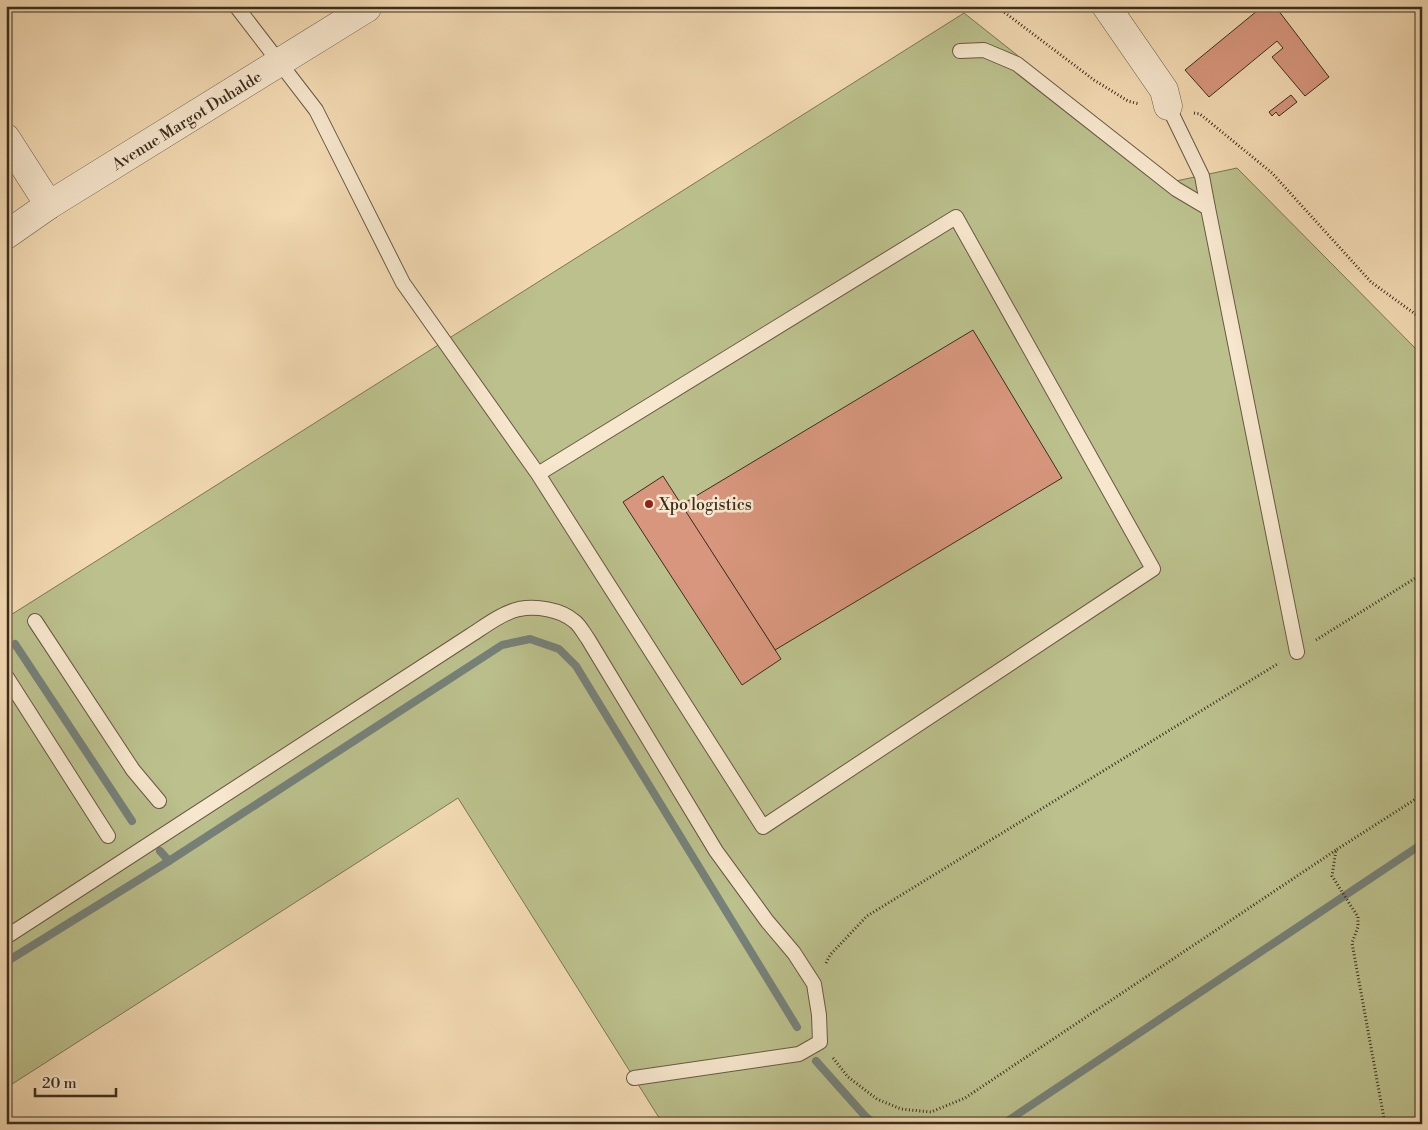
<svg xmlns="http://www.w3.org/2000/svg" width="1428" height="1130" font-family="'Libre Bodoni',serif">
	<rect width="100%" height="100%" fill="#f3dab3"/>
	<filter id="stains"><feTurbulence type="fractalNoise" baseFrequency=".004" numOctaves="4"/><feColorMatrix values="0 0 0 0 .2 0 0 0 0 .09 0 0 0 0 .02 0 0 0 .5 -.17"/></filter>
	<radialGradient id="worn" r=".72"><stop offset=".6" stop-color="#630" stop-opacity="0"/><stop offset="1" stop-color="#630" stop-opacity=".3"/></radialGradient>
	<path fill="#bbc08c" stroke="#7a7755" d="M964 13 1176 181 1237 168 1422 355V1124H663L458 798 6 1088V618Z"/>
	<g fill="none" stroke-linecap="round" stroke-linejoin="round">
		<g stroke="#768179" stroke-width="8">
			<path d="M15 644 132 821"/>
			<path d="M160 851 169 861"/>
			<path d="M6 962 169 861 502 645 530 639 559 649 576 666 797 1027"/>
			<path d="M816 1061 865 1116 875 1124"/>
			<path d="M1003 1124 1422 844"/>
		</g>
	</g>
	<g fill="#d7967d" stroke="#3a2e1e">
		<path d="M1263 6H1275L1329 77 1305 96 1272 57 1283 48 1277 41 1209 97 1185 70Z"/>
		<path d="M1291 95 1297 102 1279 116 1276 112 1272 116 1269 112Z"/>
		<path d="M973 330 1062 478 775 650 681 505Z"/>
		<path d="M663 476 781 659 742 685 623 502Z"/>
	</g>
	<g fill="none" stroke-linecap="round" stroke-linejoin="round">
		<g stroke="#685943" stroke-width="16">
			<g id="service">
				<path d="M236 6 316 110 403 283 538 474 763 827 1153 569 956 217 538 474"/>
				<path d="M960 51 984 50 1017 64 1176 189 1208 208 1297 652"/>
				<path d="M1168 106 1202 176 1208 208"/>
				<path d="M35 621 133 770 159 801"/>
				<path d="M6 676 108 836"/>
				<path d="M6 937 471 635C485 626 502 613 519 609 536 606 560 609 574 621 580 625 584 634 588 639L716 851 767 921 794 953 814 984 819 1015 820 1042 799 1054 634 1078"/>
			</g>
		</g>
		<g stroke="#685943" stroke-width="29">
			<g id="minor">
				<path d="M1106 6 1164 90 1168 106"/>
				<path d="M6 138 49 205"/>
				<path id="s1" d="M6 235 49 205 367 8"/>
			</g>
		</g>
		<g stroke="#3a2e1e" stroke-width="3" stroke-dasharray="1 2.5" stroke-linecap="butt">
			<path d="M996 6 1094 80 1128 101 1139 104"/>
			<path d="M1194 113 1200 114 1272 173 1371 282 1422 319"/>
			<path d="M1316 640 1422 574"/>
			<path d="M826 963 830 955 867 916 1279 663"/>
			<path d="M833 1058 848 1077 877 1099 901 1109 931 1112 965 1098 1336 850"/>
			<path d="M1385 1124 1352 943 1358 927V917L1332 876 1336 850 1422 795"/>
		</g>
		<use href="#service" stroke="#f7e7ce" stroke-width="14"/>
		<use href="#minor" stroke="#f7e7ce" stroke-width="28"/>
	</g>
	<circle fill="#8f2418" stroke="#f7e7ce" stroke-width="2" cx="649" cy="504" r="5"/>
	<g text-anchor="middle" stroke-width="5" stroke-linejoin="round" paint-order="stroke">
		<g font-size="16" fill="#3a2e1e" stroke="#f7e7ce">
			<text dy="6" stroke="none"><textPath href="#s1" startOffset="214">Avenue Margot Duhalde</textPath></text>
		</g>
		<g font-size="16" fill="#3a2e1e" stroke="#f7e7ce" text-anchor="start">
			<text x="659" y="510">Xpo logistics</text>
		</g>
	</g>
	<rect width="1428" height="1130" fill="none" stroke="#f3dab3" stroke-width="25"/>
	<rect x="8" y="8" width="1413" height="1115" fill="none" stroke="#3a2e1e" stroke-width="2.5"/>
	<rect x="12" y="12" width="1403" height="1105" fill="none" stroke="#3a2e1e"/>
	<path d="M35 1088v8h81v-8" fill="none" stroke="#3a2e1e" stroke-width="2.5"/>
	<text x="42" y="1088" font-size="15" fill="#3a2e1e" stroke="#f7e7ce" stroke-width="4" paint-order="stroke">20 m</text>
	<rect width="100%" height="100%" filter="url(#stains)"/>
	<rect width="100%" height="100%" fill="url(#worn)"/>
</svg>
